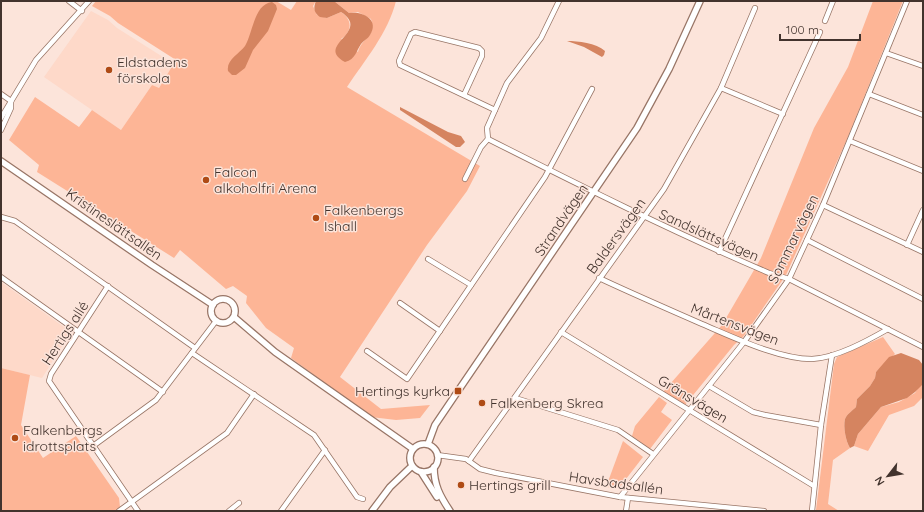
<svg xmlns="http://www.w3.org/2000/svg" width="924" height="512" font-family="Quicksand,sans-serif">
	<rect width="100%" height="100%" fill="#fce4da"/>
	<g fill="#fed9c9">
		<path d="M91 11 108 20 117 28 174 64 158 89 152 85 121 130 44 77Z"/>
		<path d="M1 282 71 332 42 378 1 368Z"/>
	</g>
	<g fill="#fdb596">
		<path d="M96 1H276L291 10 297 1H316L313 6 317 15 327 18 341 12C352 19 353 31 341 39L358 52C362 37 376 38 371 19L358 12 349 13 334 1H396C388 33 365 60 347 87L480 166 467 191 427 245 340 377 381 409 430 405 420 418 396 420 371 417 291 358 294 348 266 328 246 303 247 296 233 286 226 289 180 250 174 258 37 172 39 165 9 140 35 97 79 127 92 110 121 130 152 85 159 88 176 60 118 23 110 16 92 6Z"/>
		<path d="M873 1H903L848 137 786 275 743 337 734 345 685 405 663 392 722 325 761 258 814 128 848 67Z"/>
		<path d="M883 337 895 354 876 372 875 378 870 386 857 399 856 407C852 411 847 414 845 419 843 427 846 442 850 448L833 460 828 504 839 511H818L816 510 834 364 837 357Z"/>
		<path d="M1 368 30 375 21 425 43 458 76 436 119 498 120 507 115 511H1Z"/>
		<path d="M923 380V397L914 406 889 415 868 451 854 446 858 434 881 407 899 402 915 393Z"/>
		<path d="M659 397 667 403 661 412 672 420 650 449 632 436 635 426Z"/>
		<path d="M623 441 643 457 619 488 606 487Z"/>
	</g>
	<g fill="#d58460">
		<path d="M316 1H334L349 13C362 11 380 19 370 35 368 39 364 40 361 44 356 51 356 59 345 62 314 45 372 32 341 12L327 18 320 17C314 13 313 8 316 1Z"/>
		<path d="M272 2 276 5 277 9 268 31 253 50 245 68 236 75H232L228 71C226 60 239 54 245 46 253 33 254 4 272 2Z"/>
		<path d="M567 41C578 41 596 43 605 51L604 55 602 57 584 47Z"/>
		<path d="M400 107 448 132 461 136 465 142 460 147H456L400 110Z"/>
		<path d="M901 353 919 360 923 365 922 385 915 392 907 398 881 407 858 434 854 446 850 448C846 442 843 427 845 419 847 414 852 411 856 407L857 399 870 386 875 378 876 372 889 357Z"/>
	</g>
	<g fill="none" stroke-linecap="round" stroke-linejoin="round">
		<g stroke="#987566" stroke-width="6">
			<g id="minor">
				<path d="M69 1 82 11"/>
				<path d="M825 21 833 1"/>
				<path d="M886 53 923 66"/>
				<path d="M721 88 783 114"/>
				<path d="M1 94 11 101"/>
				<path d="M869 94 923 115"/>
				<path d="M464 95 482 56V51L479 48 415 32 411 34 399 61 400 65 495 110"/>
				<path d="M1 118 36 60 89 1"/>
				<path d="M1 130 11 108V101"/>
				<path d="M488 139C581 186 673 232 769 273L789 279 923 347"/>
				<path d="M850 141 923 171"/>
				<path d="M465 179 481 147 488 139 487 128 507 83 541 38 559 1"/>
				<path d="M823 205 923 252"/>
				<path d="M1 217 15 221 195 348"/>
				<path d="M807 240 923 299"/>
				<path d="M907 245 923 210"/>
				<path d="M719 252 820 32"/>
				<path d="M428 259 471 285"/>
				<path d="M1 277 163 392"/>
				<path d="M599 278C633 294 668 309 702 324 733 337 778 359 812 359 836 358 867 341 888 329"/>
				<path d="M108 286 51 374 49 381 138 511"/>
				<path d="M400 303 440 331"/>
				<path d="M561 332 814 486"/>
				<path d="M367 351 407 379 545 177 592 89"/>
				<path d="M192 353 314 435 357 497 363 499"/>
				<path d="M709 386 753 412 765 415 821 425"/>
				<path d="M515 398 618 430 653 454"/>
				<path d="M93 446 156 400 216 321"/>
				<path d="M437 455 466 459 480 469 496 473 620 497 764 511"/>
				<path d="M469 461 664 189 721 88 755 8"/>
				<path d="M620 497 744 342 789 279 823 205 907 1"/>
				<path d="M119 511 227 433 254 394"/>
				<path d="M229 511 239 503"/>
				<path d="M281 511 325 450"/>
				<path d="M626 511 628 498"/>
				<path d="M812 511 821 425 832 355"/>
			</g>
		</g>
		<g stroke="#987566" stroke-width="8">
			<g id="tertiary">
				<path d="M1 161 152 265 213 305"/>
				<circle cx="223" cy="311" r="12"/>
				<path d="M234 317 275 352 413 449"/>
				<circle cx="424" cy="458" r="14"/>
				<path d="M428 444 435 425 458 391 637 128 669 69 700 1"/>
				<path d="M434 467C434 485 440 496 450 511"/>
				<path d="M421 472 437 497"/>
				<path d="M372 511 390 487 412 466"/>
			</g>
		</g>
		<use href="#minor" stroke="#fff" stroke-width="4.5"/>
		<use href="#tertiary" stroke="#fff" stroke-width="5.5"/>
	</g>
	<g fill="#af4b15" stroke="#fce4da" stroke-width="1.5">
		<circle cx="109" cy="70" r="4"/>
		<circle cx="206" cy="180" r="4"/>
		<circle cx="316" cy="218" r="4"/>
		<rect x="454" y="387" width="8" height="8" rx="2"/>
		<circle cx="482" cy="403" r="4"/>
		<circle cx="15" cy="438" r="4"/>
		<circle cx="461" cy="485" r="4"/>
	</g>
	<g text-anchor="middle" stroke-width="3" stroke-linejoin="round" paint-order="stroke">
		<g font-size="14" fill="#42332d" stroke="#fce4da" text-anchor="start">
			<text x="117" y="67">Eldstadens<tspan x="117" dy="16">förskola</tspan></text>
			<text x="214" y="177">Falcon<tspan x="214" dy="16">alkoholfri Arena</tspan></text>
			<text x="324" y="215">Falkenbergs<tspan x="324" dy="16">Ishall</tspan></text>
			<text x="450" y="396" text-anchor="end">Hertings kyrka</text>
			<text x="490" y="408">Falkenberg Skrea</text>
			<text x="23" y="435">Falkenbergs<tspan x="23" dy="16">idrottsplats</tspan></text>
			<text x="469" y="490">Hertings grill</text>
		</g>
		<g font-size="14" fill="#42332d" stroke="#fce4da">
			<text transform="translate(561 220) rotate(-56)" y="5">Strandvägen</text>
			<text transform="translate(114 224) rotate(35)" y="5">Kristineslättsallén</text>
			<text transform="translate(709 235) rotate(24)" y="5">Sandslättsvägen</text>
			<text transform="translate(616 236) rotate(-54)" y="5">Baldersvägen</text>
			<text transform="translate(793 239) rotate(-64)" y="5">Sommarvägen</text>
			<text transform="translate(735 324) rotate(21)" y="5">Mårtensvägen</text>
			<text transform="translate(65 333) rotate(-57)" y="5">Hertigs allé</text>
			<text transform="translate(693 399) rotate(31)" y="5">Gränsvägen</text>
			<text transform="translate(616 483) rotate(8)" y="5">Havsbadsallén</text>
		</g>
	</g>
	<rect width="924" height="512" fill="none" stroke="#42332d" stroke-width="4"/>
	<g transform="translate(888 476) rotate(239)" stroke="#fce4da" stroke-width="3" paint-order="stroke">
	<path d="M0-3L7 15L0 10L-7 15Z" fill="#42332d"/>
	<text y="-6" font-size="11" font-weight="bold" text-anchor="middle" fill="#42332d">N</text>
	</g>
	<path d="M780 34v6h80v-6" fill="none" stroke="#42332d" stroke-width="2"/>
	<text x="786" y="34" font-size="12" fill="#42332d" stroke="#fce4da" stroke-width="3" paint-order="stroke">100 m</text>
</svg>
